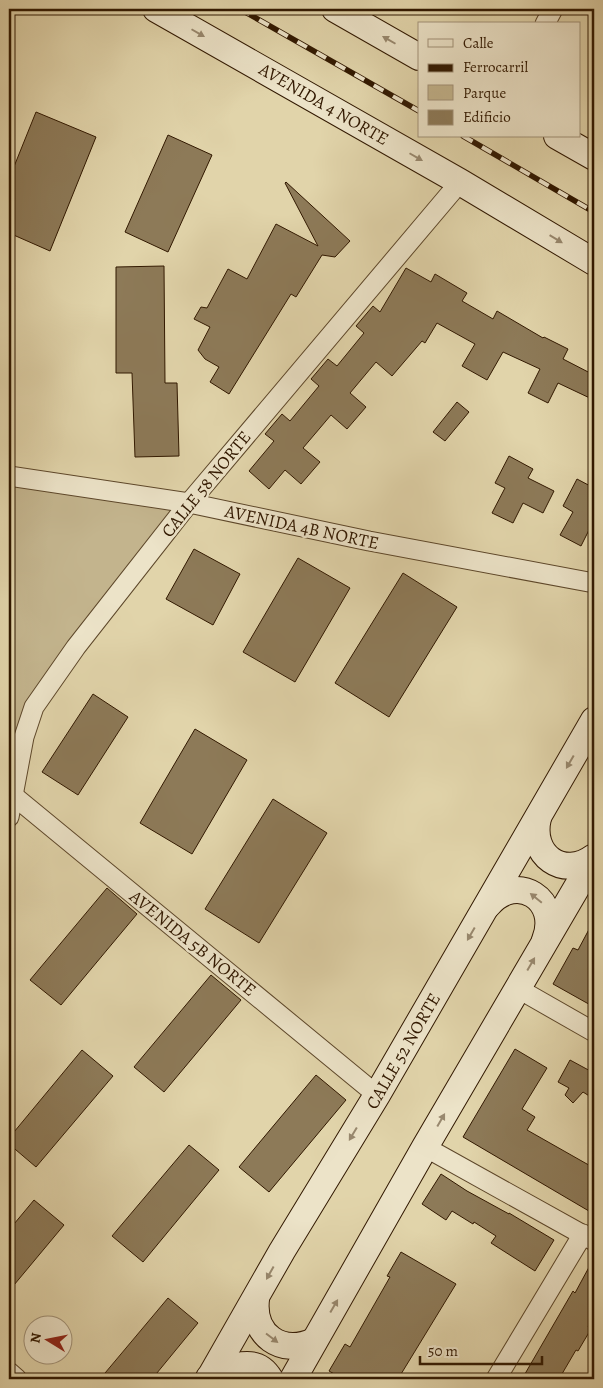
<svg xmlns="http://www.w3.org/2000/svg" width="603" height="1388" font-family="Alegreya,serif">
	<rect width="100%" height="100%" fill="#e1d4aa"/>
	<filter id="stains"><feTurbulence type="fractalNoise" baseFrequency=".004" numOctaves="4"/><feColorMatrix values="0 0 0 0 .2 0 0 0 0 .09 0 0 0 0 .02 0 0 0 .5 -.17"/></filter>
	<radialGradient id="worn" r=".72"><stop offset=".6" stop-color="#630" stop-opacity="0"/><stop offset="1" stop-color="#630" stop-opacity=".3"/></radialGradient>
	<path fill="#c3b48d" stroke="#7a6646" d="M9 476 189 503 34 707 9 792Z"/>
	<g fill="#8d7a58" stroke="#311800">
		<path d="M36 112 96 137 50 251 9 233V179Z"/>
		<path d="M168 135 212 155 168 252 125 232Z"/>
		<path d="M286 182 350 241 335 257 322 255 296 297 291 294 229 394 210 382 219 367 205 359 198 350 210 327 194 319 201 307 207 308 228 269 247 279 276 224 318 246 285 183Z"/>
		<path d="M164 266 165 383H177L179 456 135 457 132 373H116V267Z"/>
		<path d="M406 268 431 282 435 274 467 293 462 301 493 319 497 311 543 338 544 337 568 349 563 359 594 375V400L558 383 548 403 528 393 540 369 503 352 487 380 462 366 475 344 437 323 425 343 422 341 392 376 376 362 350 393 366 407 347 429 331 415 303 448 320 462 301 484 285 470 269 489 249 471 274 441 265 434 282 414 290 421 319 386 311 379 328 359 337 366 364 333 356 326 373 306 380 312Z"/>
		<path d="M457 402 469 412 445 441 433 432Z"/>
		<path d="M509 456 533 469 528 478 554 491 543 513 523 503 513 523 492 513 505 488 495 483Z"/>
		<path d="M577 479 594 488V528L591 526 581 546 560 535 573 512 563 506Z"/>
		<path d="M194 549 240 574 213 625 166 599Z"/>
		<path d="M298 558 350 588 295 682 243 652Z"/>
		<path d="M403 573 457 607 389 717 335 683Z"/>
		<path d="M93 694 128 717 78 795 42 772Z"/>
		<path d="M195 729 247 760 192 854 140 823Z"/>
		<path d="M273 799 327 833 259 943 205 909Z"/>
		<path d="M107 888 137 914 61 1005 30 980Z"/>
		<path d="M594 920V1007L553 984 573 948 578 950Z"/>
		<path d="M211 975 241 1000 164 1092 134 1067Z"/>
		<path d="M515 1049 547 1068 522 1109 535 1117 527 1130 594 1168V1214L463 1137Z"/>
		<path d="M82 1050 113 1076 36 1167 9 1144V1138Z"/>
		<path d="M570 1060 594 1073V1099L583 1092 573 1103 565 1095 569 1088 558 1082Z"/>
		<path d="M316 1075 346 1100 269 1192 239 1167Z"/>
		<path d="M189 1145 219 1170 143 1262 112 1236Z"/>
		<path d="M441 1174 467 1191 509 1214V1213L554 1240 535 1271 491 1243 496 1236 474 1222 473 1224 452 1211 446 1220 422 1204Z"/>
		<path d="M34 1200 64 1225 9 1291V1230Z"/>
		<path d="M401 1252 456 1284 398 1379H343L329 1371 345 1344 350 1347 390 1277 387 1276Z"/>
		<path d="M594 1258V1317L588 1327 591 1329 578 1351 576 1350 559 1379H522L573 1291 575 1293Z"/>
		<path d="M168 1298 198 1323 152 1379H100Z"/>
	</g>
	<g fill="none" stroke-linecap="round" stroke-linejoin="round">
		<g stroke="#5d472a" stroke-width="21">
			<g id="minor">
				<path d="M545 24 553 9"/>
				<path d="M9 476 189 503 369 541 594 583"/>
				<path d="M9 792 377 1095"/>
				<path d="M9 817 24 737 34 707 76 647 189 503 460 182"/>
				<path d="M517 988 594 1032"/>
				<path d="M425 1147 594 1241"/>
				<path d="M9 1372 17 1379"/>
				<path d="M496 1379 583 1234"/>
			</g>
		</g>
		<g stroke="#311800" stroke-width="28">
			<g id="secondary">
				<path d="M156 9 460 182 594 262"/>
				<path d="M335 9 419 57"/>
				<path d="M557 136 594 157"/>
				<path d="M538 818C529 855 563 880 594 857"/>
				<path d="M488 905C517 871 561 900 545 940"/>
				<path d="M256 1299C252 1335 281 1356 314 1341"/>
				<path d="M209 1378C229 1368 255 1354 270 1379"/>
				<path d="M209 1379 282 1251 377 1095 594 720"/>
				<path d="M293 1379 425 1147 594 858"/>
			</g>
		</g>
		<use href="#minor" stroke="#ece3c8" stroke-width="19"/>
		<use href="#secondary" stroke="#ece3c8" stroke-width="26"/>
		<g stroke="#311800" stroke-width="5.5">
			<g id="rail">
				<path d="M240 9 419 111"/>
				<path d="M463 136 594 212"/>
			</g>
		</g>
		<use href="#rail" stroke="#ece3c8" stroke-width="4" stroke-dasharray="11" stroke-linecap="butt"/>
	</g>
	<defs><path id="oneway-solid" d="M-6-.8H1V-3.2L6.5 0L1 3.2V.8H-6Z" transform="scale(1.25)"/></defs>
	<g fill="#98886e">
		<use href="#oneway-solid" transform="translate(198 33) rotate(30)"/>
		<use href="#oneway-solid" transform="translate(389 40) rotate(-150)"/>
		<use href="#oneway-solid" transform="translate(416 157) rotate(30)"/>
		<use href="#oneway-solid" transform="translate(556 239) rotate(31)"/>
		<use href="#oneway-solid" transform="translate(570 762) rotate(120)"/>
		<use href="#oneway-solid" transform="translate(536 898) rotate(-141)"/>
		<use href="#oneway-solid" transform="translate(471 934) rotate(120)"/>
		<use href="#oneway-solid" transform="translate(531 964) rotate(-60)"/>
		<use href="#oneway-solid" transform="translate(441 1120) rotate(-60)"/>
		<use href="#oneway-solid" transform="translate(353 1134) rotate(121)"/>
		<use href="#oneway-solid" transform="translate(270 1273) rotate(119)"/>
		<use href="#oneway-solid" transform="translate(334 1306) rotate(-60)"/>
		<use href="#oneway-solid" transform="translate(272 1338) rotate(37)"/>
	</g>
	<g text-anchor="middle" stroke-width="5" stroke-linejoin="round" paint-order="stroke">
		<g font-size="18" fill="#311800" stroke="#ece3c8">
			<text transform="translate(324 104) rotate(30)" y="6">AVENIDA 4 NORTE</text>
			<text transform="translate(206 484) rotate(-51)" y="6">CALLE 58 NORTE</text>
			<text transform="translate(302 527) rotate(12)" y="6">AVENIDA 4B NORTE</text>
			<text transform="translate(193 943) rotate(39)" y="6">AVENIDA 5B NORTE</text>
			<text transform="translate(403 1051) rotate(-60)" y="6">CALLE 52 NORTE</text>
		</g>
	</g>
	<rect width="603" height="1388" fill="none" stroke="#e1d4aa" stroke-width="30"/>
	<rect x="10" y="10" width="583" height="1368" fill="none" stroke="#311800" stroke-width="2.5"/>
	<rect x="15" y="15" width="573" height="1358" fill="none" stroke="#311800"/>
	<rect x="418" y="22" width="162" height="115" fill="#ece3c8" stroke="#a19278"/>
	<rect x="428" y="39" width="25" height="8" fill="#ece3c8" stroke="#a19278"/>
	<text x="463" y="48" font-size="15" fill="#311800">Calle</text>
	<rect x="428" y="64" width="25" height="8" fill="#311800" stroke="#a19278"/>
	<text x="463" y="72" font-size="15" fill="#311800">Ferrocarril</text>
	<rect x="428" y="85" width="25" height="15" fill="#c3b48d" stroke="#a19278"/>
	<text x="463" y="98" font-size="15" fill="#311800">Parque</text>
	<rect x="428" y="110" width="25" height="15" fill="#8d7a58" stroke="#a19278"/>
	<text x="463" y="122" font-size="15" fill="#311800">Edificio</text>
	<g transform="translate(48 1340) rotate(280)"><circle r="24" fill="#ece3c8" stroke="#a19278"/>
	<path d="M0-4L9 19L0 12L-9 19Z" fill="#8f2418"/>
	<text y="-8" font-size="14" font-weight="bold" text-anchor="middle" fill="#311800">N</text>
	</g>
	<path d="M420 1356v8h122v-8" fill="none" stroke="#311800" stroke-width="2.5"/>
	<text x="428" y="1356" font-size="15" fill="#311800" stroke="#ece3c8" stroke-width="4" paint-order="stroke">50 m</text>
	<rect width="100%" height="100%" filter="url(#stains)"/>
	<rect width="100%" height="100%" fill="url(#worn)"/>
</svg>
